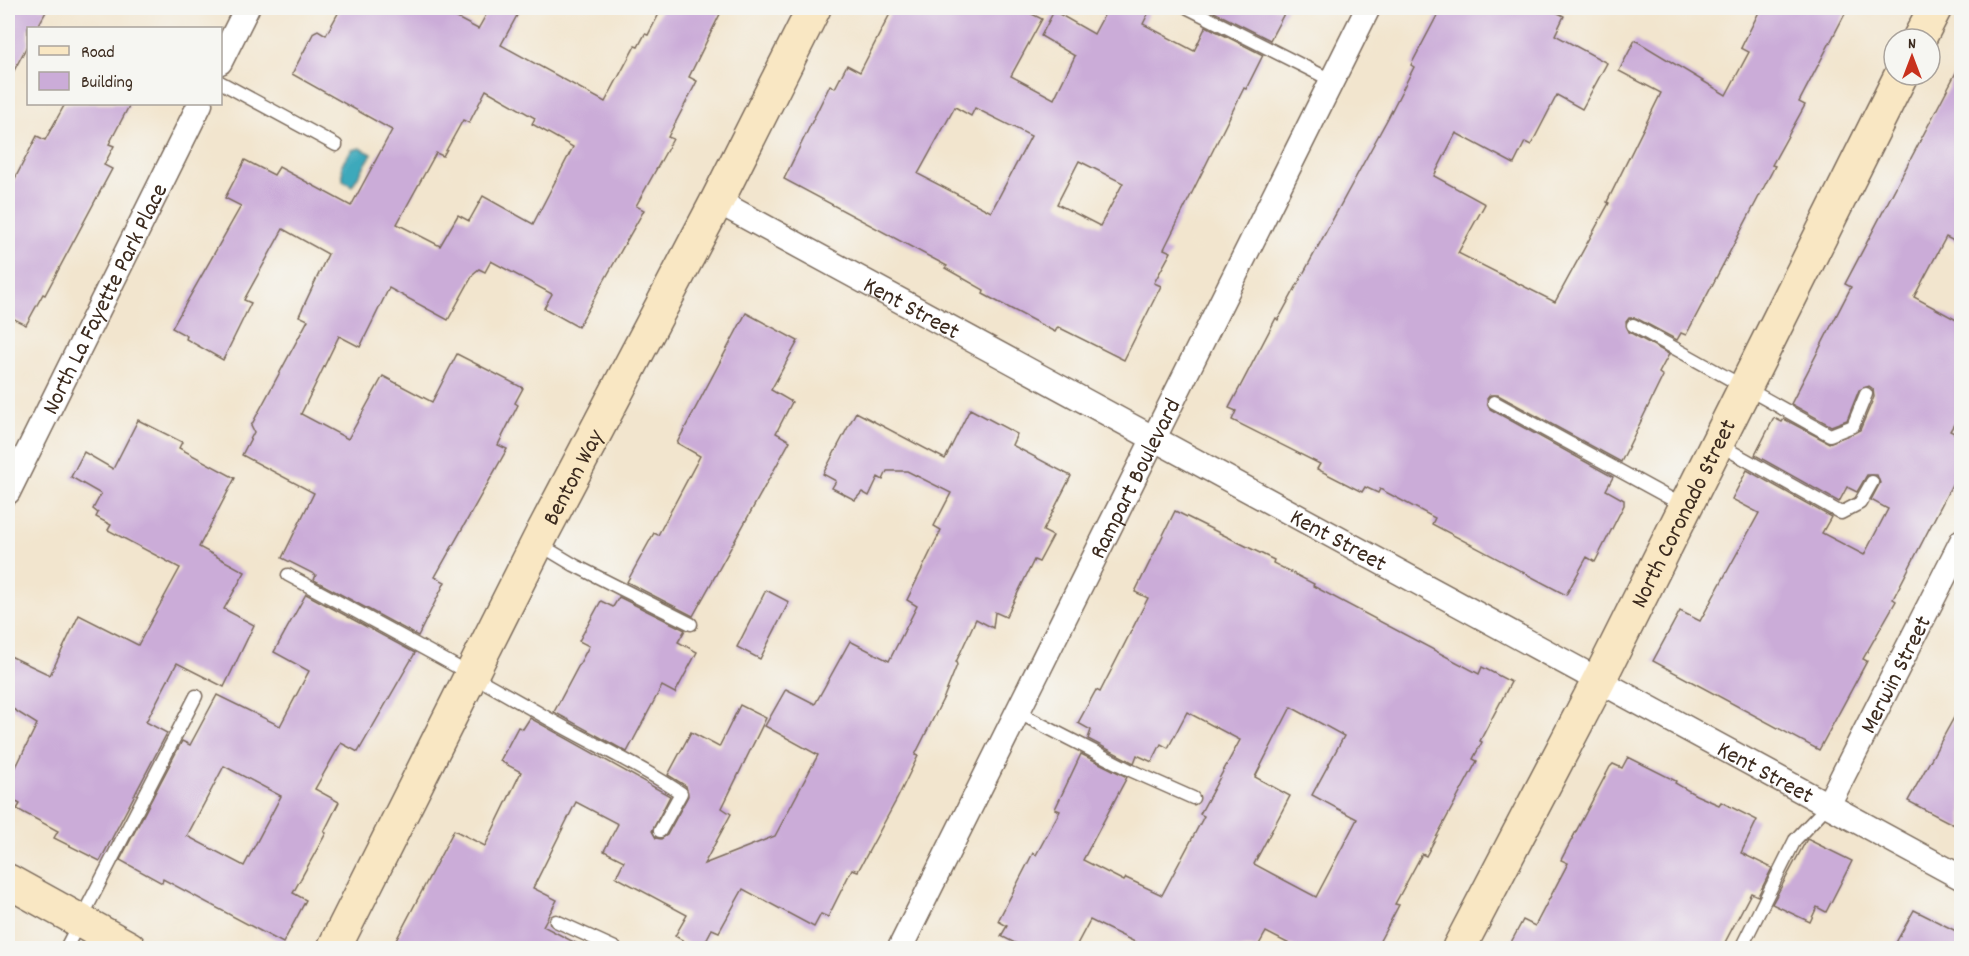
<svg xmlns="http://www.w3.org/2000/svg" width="1969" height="956" font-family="Dekko,sans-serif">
	<rect width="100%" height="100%" fill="#f6f6f2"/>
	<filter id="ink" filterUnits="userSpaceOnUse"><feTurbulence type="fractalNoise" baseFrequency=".0167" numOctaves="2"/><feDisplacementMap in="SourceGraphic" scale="12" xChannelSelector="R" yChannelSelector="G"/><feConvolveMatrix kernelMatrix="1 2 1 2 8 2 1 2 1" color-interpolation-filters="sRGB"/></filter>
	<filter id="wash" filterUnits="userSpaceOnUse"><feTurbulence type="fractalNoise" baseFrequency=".008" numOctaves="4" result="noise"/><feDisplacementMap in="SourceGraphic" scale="24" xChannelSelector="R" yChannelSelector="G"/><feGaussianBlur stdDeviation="1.35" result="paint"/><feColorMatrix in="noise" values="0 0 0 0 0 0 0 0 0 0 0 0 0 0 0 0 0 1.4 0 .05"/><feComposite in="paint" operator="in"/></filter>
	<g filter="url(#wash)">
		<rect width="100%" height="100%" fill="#f2e5ce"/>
		<path fill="#3ca9bb" stroke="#3c6a6c" stroke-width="1.5" d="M360 148 372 154 352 186 343 180 342 164 352 150Z"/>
		<g id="blocks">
			<g fill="#cbacd8" fill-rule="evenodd">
				<path d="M8 8H48L37 28H28V44L8 82Z"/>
				<path d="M341 8H438L478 29 490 8H521L501 45 605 102 635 46 638 47 645 34 648 35 662 8H723L689 77 697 81 668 137 673 139 636 206 644 210 578 327 544 308 552 294 491 261 485 272 479 269 474 273 448 320 389 288 360 347 339 336 301 414 348 439 383 376 432 402 457 354 523 388 515 403 518 405 498 445 507 449 435 577 445 582 418 636 314 580 316 575 282 558 314 493 242 455 254 432 251 426 308 320 299 316 328 254 283 229 244 300 251 303 223 360 186 339 187 336 172 328 241 206 225 198 245 160 274 175 279 167 351 206 392 130 292 74 314 32 318 30 326 35ZM486 90 535 118 532 124 573 147 533 224 483 196 469 221 458 215 440 246 397 224 436 153 443 156 463 120 469 123Z"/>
				<path d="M893 8H1020L1042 19 1011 76 1054 99 1075 56 1041 36 1054 11 1094 34 1108 8H1151L1143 24 1194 51 1206 26 1263 55 1246 89 1244 88 1164 249 1171 252 1154 283 1161 286 1124 360 1058 327 1055 332 983 294 984 290 945 268 947 266 784 179 830 85 835 88 847 65 860 72ZM955 107 971 116 975 108 1031 136 991 212 918 174ZM1079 161 1123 183 1100 226 1057 204Z"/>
				<path d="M1216 8H1287L1270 40 1214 12Z"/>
				<path d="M1441 8H1548L1564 16 1555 35 1607 63 1582 109 1557 95 1531 145 1525 142 1514 164 1456 133 1434 176 1485 204 1458 253 1555 302 1609 203 1607 202 1661 93 1619 71 1635 40 1726 95 1749 52 1741 48 1761 8H1848L1799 102 1805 105 1772 165 1775 166 1686 335 1681 333 1677 340 1636 318H1629L1626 322 1629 332 1669 354 1659 373 1663 376 1621 462 1498 395H1490L1487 399 1490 409 1613 477 1606 490 1624 500V505L1595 562 1587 557 1566 595 1432 524 1435 518 1380 489 1378 493 1365 487 1362 492 1317 469 1320 464 1232 420 1236 411 1229 408 1276 318 1278 320 1388 118 1414 67 1411 65Z"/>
				<path d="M1962 61V245L1946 237 1914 297 1962 323V411L1950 431 1962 437V465L1893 599 1896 601 1863 659 1867 661 1819 750 1653 661 1680 611 1700 621 1759 513 1732 499 1747 470 1831 517 1822 533 1864 555 1888 509 1871 500 1880 483 1877 475H1867L1857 492 1847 487 1839 502 1755 455 1774 418 1782 422 1784 419 1829 443 1860 430 1874 397 1873 389 1869 386 1859 390 1847 420 1831 426 1791 404 1851 287 1845 284Z"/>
				<path d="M65 104H130L109 144 114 146 104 165 112 169 45 295 43 294 26 325 8 316V192L37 136 45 140Z"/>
				<path d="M746 313 798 341 771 390 792 402 776 433 790 441 693 616 627 582 654 533 658 535 700 456 677 443Z"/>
				<path d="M970 409 1017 434 1012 445 1071 476 1043 531 1053 536 1039 562 1034 560 1006 617 995 612 993 628 976 619 956 662 957 665 944 697 915 755 918 756 898 797 858 871 852 869 828 917 821 914 814 927 743 889 719 932 712 929 702 948H696L675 936 687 915 616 877 624 861 604 851 618 824 576 802 533 888 557 900 543 926 585 948H392L454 830 485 846 521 772 500 761 518 727 523 729 530 718 670 796 652 831 656 838 661 839 667 835 688 796 686 786 668 775 691 732 719 747 740 705 766 718 722 808 731 814 704 864 775 836 818 755 765 726 786 689 815 704 850 641 889 661 917 606 907 600 941 530 934 526 951 493 907 471H887L883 480 878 477 869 496 862 492 855 500 832 488 836 481 823 474 856 412 945 459Z"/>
				<path d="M138 420 182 442 179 448 235 478 199 547 245 572 224 609 254 625 224 687 177 663 146 722 167 733 100 861 54 838 58 831 17 809 20 804 8 797V763L16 767 37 724 8 706V655L50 675 79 615 138 645 180 568 108 530 111 525 96 517 98 513 93 509 101 494 71 477 84 452 113 469Z"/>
				<path d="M1175 511 1274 560 1273 563 1314 584 1313 586 1479 674 1482 667 1511 682 1480 741 1482 742 1473 759 1477 761 1426 856 1422 854 1395 904 1399 905 1376 948H1297L1266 932 1257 948H1147L1090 920 1075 948H1025L1001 936 1007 926 998 921 1033 853 1036 855 1060 811 1055 809 1081 754 1127 777 1083 860 1124 881 1126 878 1162 895 1204 816 1200 814 1240 740 1187 712 1168 748 1161 744 1152 762 1137 755 1134 763 1088 739 1091 730 1078 723 1096 690 1100 692 1148 598 1135 592ZM1291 707 1344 736 1312 795 1357 819 1316 897 1254 864 1290 796 1255 777Z"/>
				<path d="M766 590 789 602 760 659 737 647Z"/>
				<path d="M306 594 415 653 358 752 341 743 315 789 339 802 324 832 326 833 293 893 306 900 283 943 163 879 162 883 120 860 182 741 190 745 217 695 280 726 309 671 274 652ZM224 766 281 796 244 866 187 836Z"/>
				<path d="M619 597 685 630 678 642 697 652 675 693 662 686 627 752 554 712 589 646 579 641 601 601 613 607Z"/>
				<path d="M1962 703V829L1908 801Z"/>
				<path d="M1628 757 1676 781 1675 783 1696 795 1719 805 1721 802 1757 820 1741 853 1772 868 1758 896 1751 893 1722 948H1508L1523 920 1535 926 1568 863 1561 860 1610 767 1613 764 1622 768Z"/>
				<path d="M1807 839 1852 861 1826 912 1817 907 1810 922 1772 904Z"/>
				<path d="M1914 910 1962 934V948H1893Z"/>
			</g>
		</g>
	</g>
	<g filter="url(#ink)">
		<use href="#blocks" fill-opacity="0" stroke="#7b6b5c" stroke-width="1.5"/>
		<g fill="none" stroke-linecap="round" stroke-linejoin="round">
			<g stroke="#7b6b5c" stroke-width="15">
				<g id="lane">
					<path d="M1188 8 1331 80"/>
					<path d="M220 82 336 145"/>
					<path d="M1633 325 1830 435 1853 426 1866 394"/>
					<path d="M1494 402 1684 506"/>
					<path d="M1718 444 1841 513 1860 503 1872 482"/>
					<path d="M539 544 574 565 691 624"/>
					<path d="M288 575C372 620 455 665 537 712 584 740 635 762 681 793L660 831"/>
					<path d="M1017 712 1130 770 1193 798"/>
					<path d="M556 921 615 948"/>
					<path d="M66 948 196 696"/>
					<path d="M1741 948 1795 840 1828 805"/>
				</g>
			</g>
			<g stroke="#7b6b5c" stroke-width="27">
				<g id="street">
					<path d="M220 62 247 8"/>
					<path id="s1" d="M717 201 1962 878"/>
					<path id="s2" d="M8 492 200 104"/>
					<path id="s3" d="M1828 805 1962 541"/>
					<path id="s4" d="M900 948 1368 8"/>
				</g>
			</g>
			<g stroke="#7b6b5c" stroke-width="36">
				<g id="secondary">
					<path d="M1919 39 1935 8"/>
					<path d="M8 881 129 948"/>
					<path id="s5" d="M334 948 544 530 717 201 814 8"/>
					<path id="s6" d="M1459 948 1599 680 1901 75"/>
				</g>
			</g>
			<use href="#lane" stroke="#fff" stroke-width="12"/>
			<use href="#street" stroke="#fff" stroke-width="24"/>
			<use href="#secondary" stroke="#f9e7c3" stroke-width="33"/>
		</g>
	</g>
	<g text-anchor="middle" stroke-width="4.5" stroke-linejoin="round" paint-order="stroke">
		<g font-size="24" fill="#3b2a1e" stroke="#f6f6f2">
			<text dy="8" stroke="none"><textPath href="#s2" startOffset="216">North La Fayette Park Place</textPath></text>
			<text dy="8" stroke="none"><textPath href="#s1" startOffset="222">Kent Street</textPath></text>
			<text dy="8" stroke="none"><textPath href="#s5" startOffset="528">Benton Way</textPath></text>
			<text dy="8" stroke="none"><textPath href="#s4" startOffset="525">Rampart Boulevard</textPath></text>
			<text dy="8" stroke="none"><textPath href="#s6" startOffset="489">North Coronado Street</textPath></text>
			<text dy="8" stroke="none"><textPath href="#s1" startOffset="708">Kent Street</textPath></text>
			<text dy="8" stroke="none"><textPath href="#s3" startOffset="147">Merwin Street</textPath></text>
			<text dy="8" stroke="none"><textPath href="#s1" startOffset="1194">Kent Street</textPath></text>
		</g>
	</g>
	<rect width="1969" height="956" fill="none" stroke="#f6f6f2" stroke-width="30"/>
	<rect x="27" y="27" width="195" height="78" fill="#f6f6f2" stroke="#aba49d" stroke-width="1.5"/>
	<rect x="39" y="46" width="30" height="9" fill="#f9e7c3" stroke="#aba49d" stroke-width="1.5"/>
	<text x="81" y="57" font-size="18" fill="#3b2a1e">Road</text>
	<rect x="39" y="72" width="30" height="18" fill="#cbacd8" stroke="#aba49d" stroke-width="1.5"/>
	<text x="81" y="87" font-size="18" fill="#3b2a1e">Building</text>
	<g transform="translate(1912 57)"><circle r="28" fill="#f6f6f2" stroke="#aba49d" stroke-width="1.5"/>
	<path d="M0-4.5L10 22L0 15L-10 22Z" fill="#c8321e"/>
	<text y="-9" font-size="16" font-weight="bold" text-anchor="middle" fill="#3b2a1e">N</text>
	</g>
</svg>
